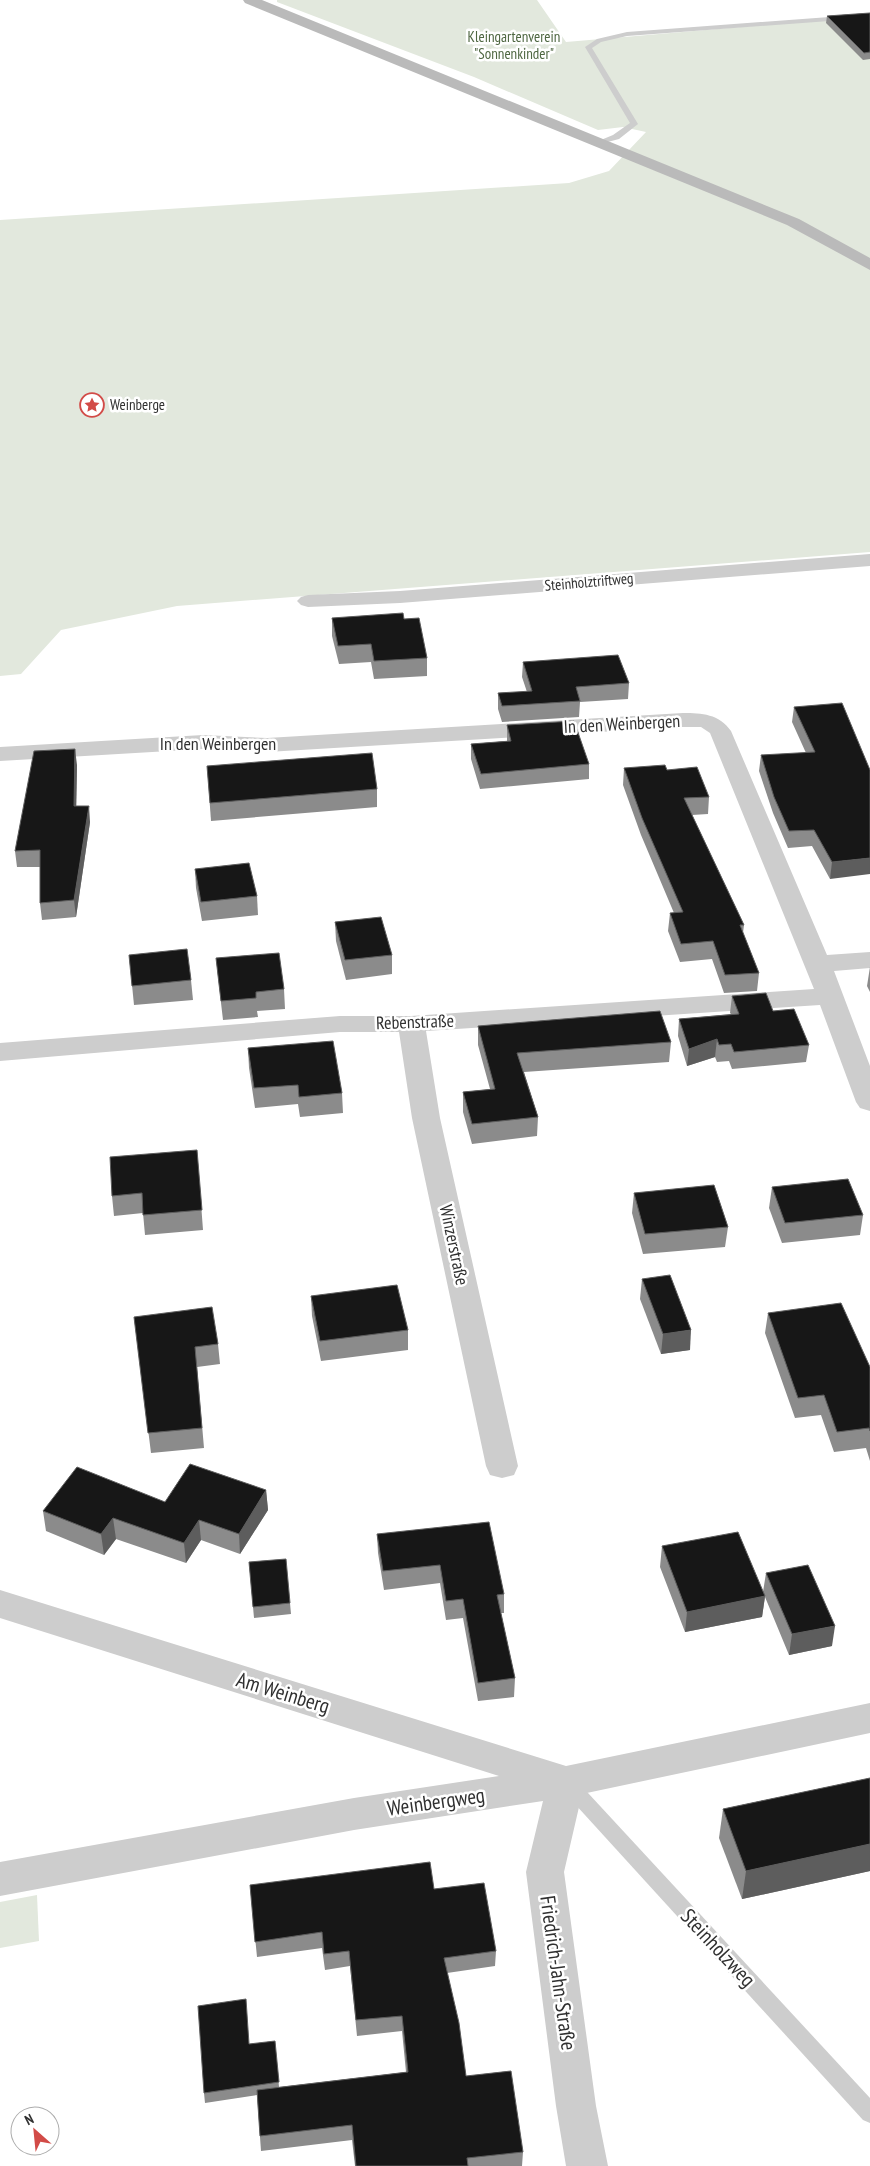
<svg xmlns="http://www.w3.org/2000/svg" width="870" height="2166" font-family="'PT Sans Narrow',sans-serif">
	<rect width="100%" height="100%" fill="#fff"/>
	<g fill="#e2e8dd">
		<path d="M277 0H537L566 42 870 16V552L177 606 61 630 21 674 0 676V220L569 183 609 171 646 132 623 127 598 130 474 77 277 2Z"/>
		<path d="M37 1895 39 1941 0 1948V1902Z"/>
	</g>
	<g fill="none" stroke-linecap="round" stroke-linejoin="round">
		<g fill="#cdcdcd" fill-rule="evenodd">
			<path d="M870 14V18L627 36 601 42 592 48 638 124 619 139 600 144 596 142 613 135 630 123 585 47 597 39 627 32Z"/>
			<path d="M570 1778 576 1780 870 2098V2123L863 2120 564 1792 561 1786 564 1780Z"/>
		</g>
		<g fill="#cdcdcd" fill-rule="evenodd">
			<path d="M870 554V566L400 603 308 607 301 605 297 601 301 597 308 595 400 591Z"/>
			<path d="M683 713C702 713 719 714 731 731L827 955 870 952V968L834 971 870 1066V1111L860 1108 856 1102 820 1005 426 1031 440 1118 518 1466 514 1475 502 1478 490 1475 486 1466 412 1118 399 1032H340L0 1061V1043L340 1016H411L814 989 710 733 701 727H683L267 752 203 749 0 761V747L203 735 267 738Z"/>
			<path d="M0 1590 566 1766 870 1703V1733L582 1794 564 1872 596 2106 608 2166H566L556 2106 526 1872 543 1801 354 1830 0 1896V1862L354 1798 499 1776 0 1618Z"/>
		</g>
		<path fill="#bababa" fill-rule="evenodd" d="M243 0H262L799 219 870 258V270L787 225 245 3Z"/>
	</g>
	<g fill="#8b8b8b">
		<path d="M870 13V59L863 60 826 23 827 16Z"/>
		<path d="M332 618 404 619 427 658V676L374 679 371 662 339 664 332 636Z"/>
		<path d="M523 662 629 683 628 699 580 702 579 717 502 722 498 709V693L527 692 522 677Z"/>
		<path d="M794 707 870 770 830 879 812 846 788 848 773 813 759 771 761 755 806 753 792 722Z"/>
		<path d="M507 725 589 764V779L480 789 471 759V744L507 741Z"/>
		<path d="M77 765 76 806 90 822 76 917 42 920 40 903V867H17L15 851Z"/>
		<path d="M207 766 377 789V807L211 821Z"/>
		<path d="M624 768 667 770 709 797 708 814 692 815 744 925 743 933 759 973 757 991 724 993 712 959 680 962 668 931 670 913H674L641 835 623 785Z"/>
		<path d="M195 869 257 896 258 915 202 921 196 888Z"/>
		<path d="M335 922 392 955V974L346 980 336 941Z"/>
		<path d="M129 955 191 980 193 1000 134 1005Z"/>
		<path d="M216 958 284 989 285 1009 257 1011 258 1017 223 1020 218 977Z"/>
		<path d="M870 967V992L867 986Z"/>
		<path d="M732 996 809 1045 806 1062 732 1069 729 1061 717 1062 715 1057 687 1066 678 1036 679 1019 731 1014 730 1013Z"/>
		<path d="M478 1026 671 1042 669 1062 524 1072 538 1117 537 1136 472 1144 463 1112V1092L490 1089 478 1045Z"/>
		<path d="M248 1048 342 1093 343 1113 300 1117 298 1104 255 1108 249 1068Z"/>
		<path d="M197 1150 203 1230 145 1235 143 1213 114 1216 112 1196Z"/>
		<path d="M772 1187 863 1215 860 1235 782 1243 769 1208Z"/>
		<path d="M634 1193 728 1227 725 1247 643 1254 632 1213Z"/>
		<path d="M642 1279 690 1350 661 1354 640 1299Z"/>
		<path d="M311 1296 408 1330V1350L321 1361 312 1316Z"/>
		<path d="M768 1313 870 1367V1461L866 1448 834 1452 821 1415 795 1418 765 1333Z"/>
		<path d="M134 1317 218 1344 220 1364 197 1367 204 1448 151 1453Z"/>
		<path d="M266 1490 268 1510 240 1554 201 1540 186 1563 116 1539 104 1555 46 1531 43 1511 165 1502Z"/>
		<path d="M377 1534 504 1594V1613H501L515 1678 514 1697 478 1701 463 1618 446 1620 440 1583 384 1590 378 1553Z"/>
		<path d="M662 1546 763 1592 766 1573 832 1646 789 1655 765 1597 762 1617 685 1632 660 1567Z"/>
		<path d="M249 1562 290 1603 291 1614 254 1618Z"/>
		<path d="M870 1778V1871L742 1899 719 1838 723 1809Z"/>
		<path d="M250 1885 434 1889 496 1951 495 1966 447 1973 466 2076 523 2152 522 2166H355L352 2140 261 2151 257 2095 205 2103 204 2093 250 2044 275 2041 279 2087 406 2072 402 2031 357 2036 350 1966 325 1970 322 1948 257 1957Z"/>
	</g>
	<g fill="#5d5d5d">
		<path d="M75 749 77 765 76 822 74 806Z"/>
		<path d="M89 806 90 822 76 917 74 900Z"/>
		<path d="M870 858V874L830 879 832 862Z"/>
		<path d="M717 1039 715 1057 687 1066 689 1049Z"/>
		<path d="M691 1330 690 1350 661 1354 663 1334Z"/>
		<path d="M266 1490 268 1510 240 1554 239 1534Z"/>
		<path d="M113 1518 116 1539 104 1555 101 1534Z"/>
		<path d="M199 1520 201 1540 186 1563 184 1543Z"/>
		<path d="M765 1596 762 1617 685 1632 687 1612Z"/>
		<path d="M835 1626 832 1646 789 1655 792 1634Z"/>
		<path d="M870 1844V1871L742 1899 746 1871Z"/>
	</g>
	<g fill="#171717" stroke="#5d5d5d">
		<path d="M870 13V52L864 53 827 16Z"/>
		<path d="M403 613 404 619 419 618 427 658 374 661 371 644 338 646 332 618Z"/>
		<path d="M618 655 629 683 576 687 580 701 502 706 498 693 532 691 523 662Z"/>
		<path d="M842 703 870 770V858L832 862 814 830 789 831 774 797 761 755 815 752 794 707Z"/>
		<path d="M574 721 589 764 481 774 471 744 511 741 507 725Z"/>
		<path d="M75 749 74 806H89L74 900 40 903V850L15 851 34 751Z"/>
		<path d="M372 753 377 789 210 803 207 766Z"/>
		<path d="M665 765 667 770 697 767 709 797 684 798 744 925H740L759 973 725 975 713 941 681 944 670 913 683 912 642 818 624 768Z"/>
		<path d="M249 863 257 896 201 902 195 869Z"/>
		<path d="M381 917 392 955 345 960 335 922Z"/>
		<path d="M187 949 191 980 132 986 129 955Z"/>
		<path d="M279 953 284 989 256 992V998L221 1001 216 958Z"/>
		<path d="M766 993 773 1011 794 1009 809 1045 734 1052 731 1044 719 1045 717 1039 689 1049 679 1019 739 1014 732 996Z"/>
		<path d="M660 1011 671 1042 517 1053 538 1117 472 1124 463 1092 495 1089 478 1026Z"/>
		<path d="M333 1041 342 1093 299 1097 298 1085 254 1088 248 1048Z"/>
		<path d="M197 1150 202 1210 143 1215 142 1193 112 1196 110 1157Z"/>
		<path d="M848 1179 863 1215 785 1223 772 1187Z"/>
		<path d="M714 1185 728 1227 645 1234 634 1193Z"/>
		<path d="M670 1275 691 1330 663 1334 642 1279Z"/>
		<path d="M397 1285 408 1330 320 1341 311 1296Z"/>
		<path d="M841 1303 870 1367V1431L869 1428 837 1432 824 1395 798 1398 768 1313Z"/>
		<path d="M212 1307 218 1344 195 1347 202 1428 148 1433 134 1317Z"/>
		<path d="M190 1464 266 1490 239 1534 199 1520 184 1543 113 1518 101 1534 43 1511 77 1467 165 1502Z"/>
		<path d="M489 1522 504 1594 497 1595 515 1678 478 1683 463 1599 446 1601 440 1565 383 1571 377 1534Z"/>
		<path d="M738 1532 765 1596 687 1612 662 1546Z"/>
		<path d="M286 1559 290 1603 253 1607 249 1562Z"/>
		<path d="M808 1565 835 1626 792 1634 766 1573Z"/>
		<path d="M870 1778V1844L746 1871 723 1809Z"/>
		<path d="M430 1862 434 1889 484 1883 496 1951 444 1958 459 2023 466 2076 511 2071 523 2152 467 2158 468 2166H356L352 2125 260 2136 257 2090 408 2072 402 2016 356 2020 349 1951 324 1954 322 1932 255 1942 250 1885Z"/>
		<path d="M246 1999 249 2044 275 2041 279 2082 204 2093 198 2006Z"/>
	</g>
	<defs>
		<g id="sight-ring" transform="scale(1.25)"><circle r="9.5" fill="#fff" stroke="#d24b47" stroke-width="1.5"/><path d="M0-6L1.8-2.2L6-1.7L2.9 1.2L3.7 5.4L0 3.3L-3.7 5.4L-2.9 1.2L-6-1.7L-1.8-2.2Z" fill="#d24b47"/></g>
	</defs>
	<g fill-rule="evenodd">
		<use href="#sight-ring" x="92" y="405"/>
	</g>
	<g text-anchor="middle" stroke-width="5" stroke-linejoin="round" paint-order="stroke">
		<g font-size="15" fill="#4f6742" stroke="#fff">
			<text x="514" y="42">Kleingartenverein<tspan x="514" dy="17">"Sonnenkinder"</tspan></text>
		</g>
		<g font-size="15" fill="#303030" stroke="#fff" text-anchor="start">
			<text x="110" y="410">Weinberge</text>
		</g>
		<g font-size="15" fill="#303030" stroke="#fff">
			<text transform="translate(589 582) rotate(-5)" y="5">Steinholztriftweg</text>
		</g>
		<g font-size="18" fill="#303030" stroke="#fff">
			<text transform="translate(622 724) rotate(-3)" y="6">In den Weinbergen</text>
			<text x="218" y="750">In den Weinbergen</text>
			<text transform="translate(415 1022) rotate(-2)" y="6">Rebenstraße</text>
			<text transform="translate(454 1245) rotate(78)" y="6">Winzerstraße</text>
		</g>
		<g font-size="21" fill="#303030" stroke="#fff">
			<text transform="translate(283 1693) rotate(17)" y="7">Am Weinberg</text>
			<text transform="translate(436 1802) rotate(-8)" y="7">Weinbergweg</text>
			<text transform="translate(718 1948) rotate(47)" y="7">Steinholzweg</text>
			<text transform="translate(558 1973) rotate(82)" y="7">Friedrich-Jahn-Straße</text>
		</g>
	</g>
	<g transform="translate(35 2131) rotate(333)"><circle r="24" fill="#ffffff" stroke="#acacac"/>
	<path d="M0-4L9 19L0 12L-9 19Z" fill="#d24b47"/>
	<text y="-8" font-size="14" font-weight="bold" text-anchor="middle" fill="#303030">N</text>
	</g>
</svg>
